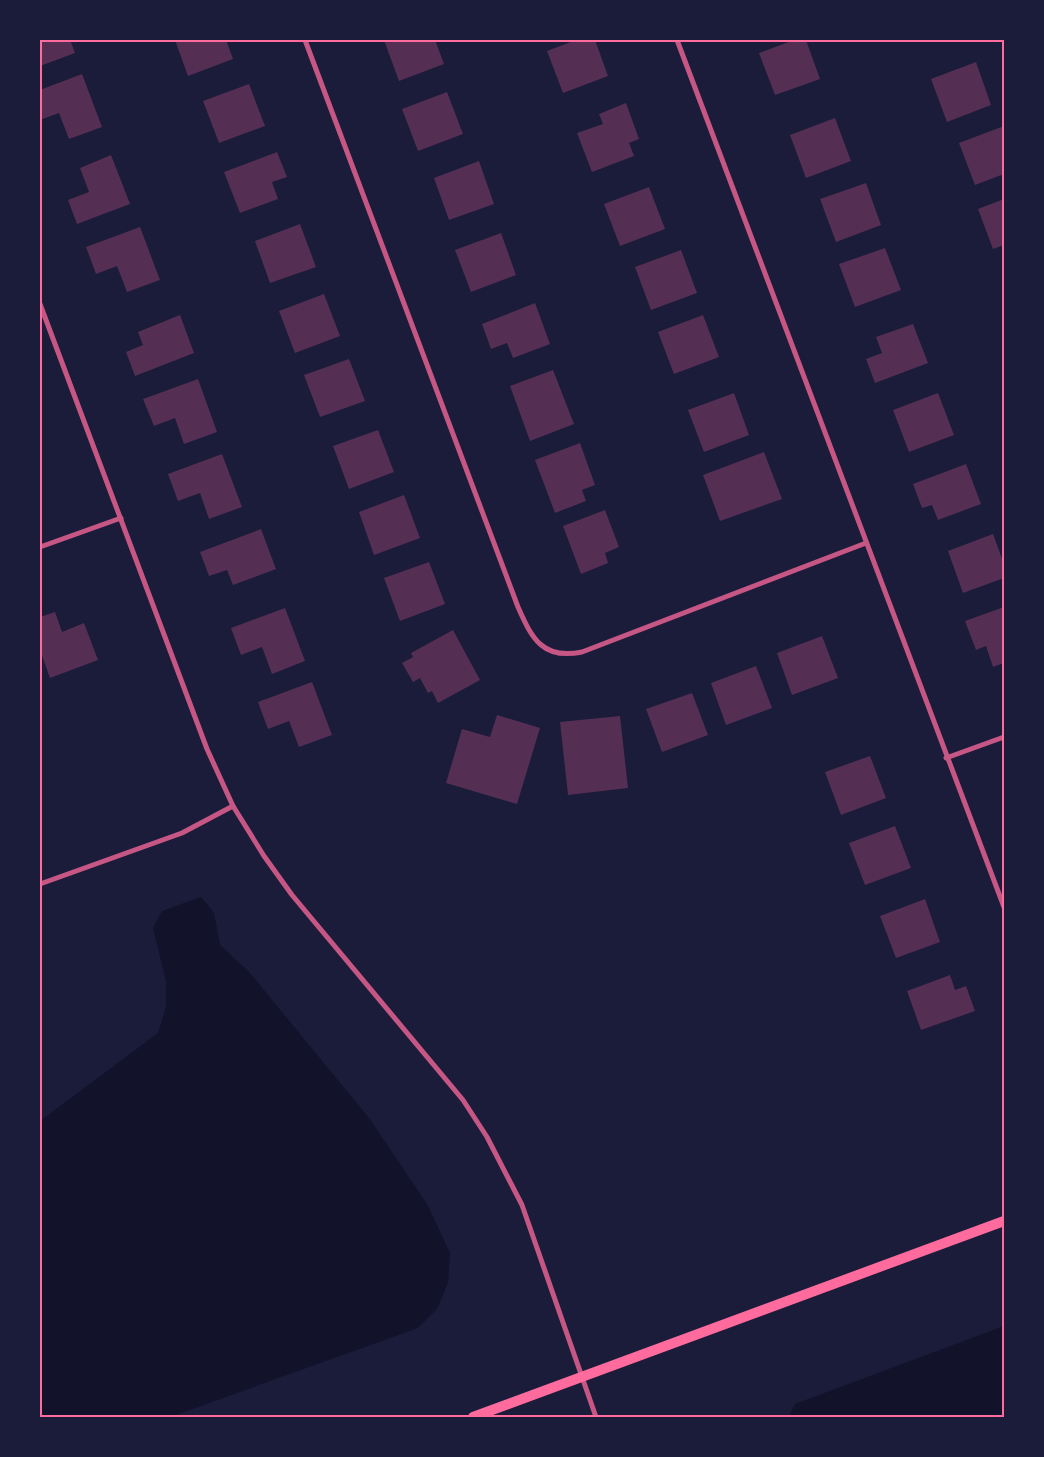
<svg xmlns="http://www.w3.org/2000/svg" width="1044" height="1457" font-family="Karla,sans-serif">
	<rect width="100%" height="100%" fill="#1b1b3a"/>
	<g fill="#12122b">
		<path d="M201 897 214 913 220 945 249 972 369 1118 427 1204 450 1253 448 1283 437 1309 418 1328 170 1417H40V1121L158 1033 166 1007V981L153 928 162 911Z"/>
		<path d="M1004 1326V1417H789L795 1404Z"/>
	</g>
	<g fill="#542f53">
		<path d="M40 40H70L75 53 40 66Z"/>
		<path d="M175 40H226L233 59 188 76Z"/>
		<path d="M384 40H435L444 64 399 81Z"/>
		<path d="M576 40H595L608 76 563 93 547 51Z"/>
		<path d="M794 40H806L820 79 775 95 759 53Z"/>
		<path d="M976 62 991 105 947 122 931 79Z"/>
		<path d="M82 74 102 127 69 139 59 113 40 120V90Z"/>
		<path d="M249 84 265 126 219 143 203 101Z"/>
		<path d="M447 92 463 134 418 151 402 109Z"/>
		<path d="M626 103 639 139 629 143 634 156 592 172 577 133 603 124 599 114Z"/>
		<path d="M835 118 851 161 806 178 790 135Z"/>
		<path d="M1004 126V174L975 185 959 143Z"/>
		<path d="M277 152 287 177 272 182 278 199 240 213 224 172Z"/>
		<path d="M111 155 130 204 77 224 68 200 89 192 80 168Z"/>
		<path d="M479 161 494 204 449 220 434 178Z"/>
		<path d="M866 183 881 225 836 242 820 199Z"/>
		<path d="M649 187 665 229 620 246 604 204Z"/>
		<path d="M1004 199V245L993 249 978 209Z"/>
		<path d="M300 224 316 267 270 283 255 241Z"/>
		<path d="M140 227 160 280 127 292 117 266 96 274 86 247Z"/>
		<path d="M501 233 516 275 471 292 455 250Z"/>
		<path d="M885 248 901 290 855 307 839 264Z"/>
		<path d="M681 250 697 293 651 310 635 267Z"/>
		<path d="M324 294 340 336 295 353 279 311Z"/>
		<path d="M535 303 550 344 513 358 507 343 491 349 482 324Z"/>
		<path d="M180 315 194 353 135 376 126 352 143 345 138 332Z"/>
		<path d="M703 315 719 357 674 374 658 332Z"/>
		<path d="M913 324 928 363 875 383 866 359 882 353 876 337Z"/>
		<path d="M349 359 365 401 320 417 304 375Z"/>
		<path d="M553 370 574 424 530 441 510 386Z"/>
		<path d="M198 379 217 432 184 444 175 418 154 426 143 399Z"/>
		<path d="M734 393 749 435 704 452 688 410Z"/>
		<path d="M938 393 954 435 909 452 893 410Z"/>
		<path d="M378 430 394 472 349 489 333 446Z"/>
		<path d="M580 443 595 485 582 490 586 501 555 513 535 460Z"/>
		<path d="M764 452 782 499 720 521 703 475Z"/>
		<path d="M222 454 242 507 209 519 200 493 178 501 168 474Z"/>
		<path d="M966 464 981 504 938 520 932 505 922 508 913 484Z"/>
		<path d="M404 495 420 538 374 555 359 512Z"/>
		<path d="M605 510 619 547 605 553 608 563 581 574 563 526Z"/>
		<path d="M261 529 276 569 233 585 227 570 209 576 200 552Z"/>
		<path d="M993 534 1004 564V578L963 593 948 551Z"/>
		<path d="M429 562 445 604 400 621 384 578Z"/>
		<path d="M1004 607V663L993 667 986 646 976 650 965 621Z"/>
		<path d="M285 608 305 661 272 674 262 647 241 655 231 628Z"/>
		<path d="M55 612 62 632 84 623 98 660 50 678 40 650V617Z"/>
		<path d="M453 630 480 680 438 703 432 691 428 693 420 678 413 682 402 663 413 657 411 653Z"/>
		<path d="M822 636 838 678 792 695 777 653Z"/>
		<path d="M756 666 772 708 726 725 711 683Z"/>
		<path d="M312 682 332 735 299 747 289 721 268 729 258 702Z"/>
		<path d="M692 693 708 735 662 752 646 709Z"/>
		<path d="M497 715 540 728 517 804 446 783 462 729 490 737Z"/>
		<path d="M620 716 628 788 568 795 560 722Z"/>
		<path d="M870 756 886 798 841 815 825 772Z"/>
		<path d="M895 826 911 868 865 885 849 843Z"/>
		<path d="M925 899 940 942 896 958 880 916Z"/>
		<path d="M950 975 955 990 966 986 975 1011 921 1030 907 991Z"/>
	</g>
	<g fill="none" stroke-linecap="round" stroke-linejoin="round">
		<g stroke="#c65784" stroke-width="5">
			<path d="M305 40 518 607C532 639 543 660 582 652L866 543"/>
			<path d="M677 40 1004 907"/>
			<path d="M40 304 207 749 233 806 264 856 292 895 463 1100 487 1137 522 1205 596 1417"/>
			<path d="M40 547 121 518"/>
			<path d="M946 758 1004 737"/>
			<path d="M40 884 182 833 233 806"/>
		</g>
		<path stroke="#ff6b9d" stroke-width="10" d="M473 1417 1004 1221"/>
	</g>
	<rect width="1044" height="1457" fill="none" stroke="#1b1b3a" stroke-width="82"/>
	<rect x="41" y="41" width="962" height="1375" fill="none" stroke="#ff6b9d" stroke-width="2"/>
</svg>
